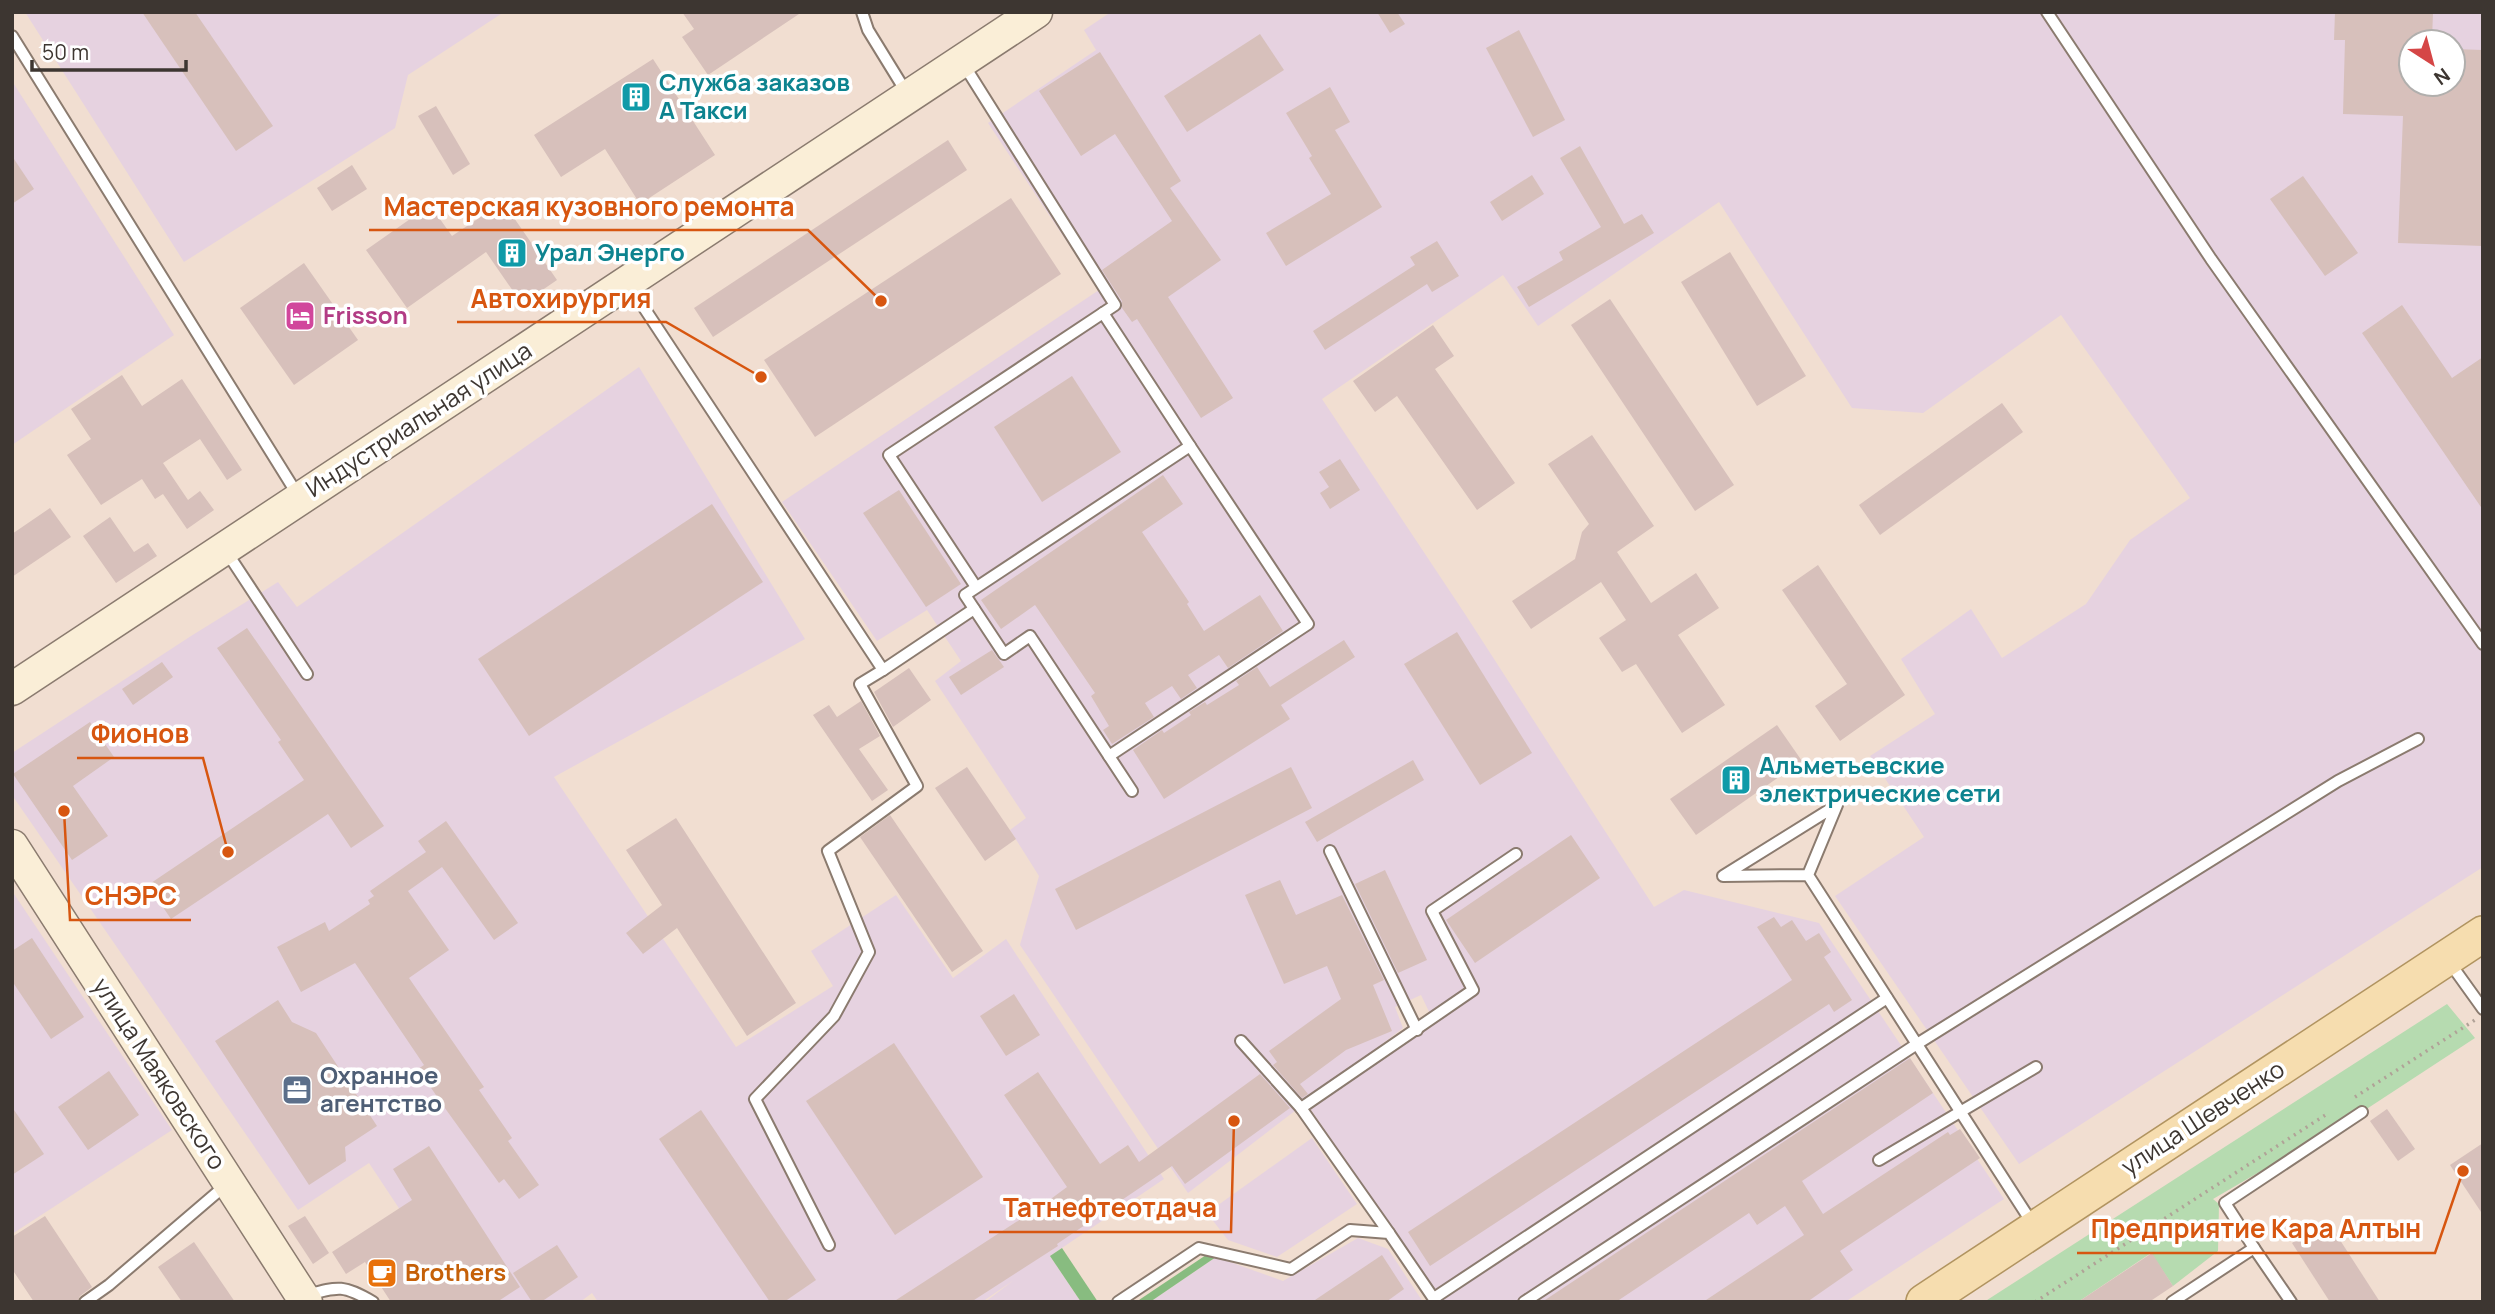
<svg xmlns="http://www.w3.org/2000/svg" width="2495" height="1314" font-family="Manrope,sans-serif">
	<rect width="100%" height="100%" fill="#f1ded1"/>
	<g fill="#e6d2e0" fill-rule="evenodd">
		<path d="M25 12H504L408 75 395 128 184 262Z"/>
		<path d="M1111 12H2483V867L2019 1164 1835 896 1924 837 1870 756 1935 714 1901 659 1971 609 2002 658 2086 604 2130 540 2190 498 2061 315 1923 413 1852 408 1719 202 1538 326 1503 275 1322 399 1465 614 1654 907 1684 890 1819 923 2004 1199 1845 1302H1443L1309 1107 1435 1024 1421 995 1395 1007 1403 1028 1188 1193 1020 945 1039 876 1010 830 1026 818 935 681 961 661 927 610 877 641 782 502 1099 290 988 123 1096 50 1084 30ZM2411 42H2453V84H2411Z"/>
		<path d="M12 81 174 335 12 445Z"/>
		<path d="M639 367 805 639 554 777 736 1047 833 986 811 951 896 895 953 978 1006 939 1164 1179 1050 1256 1081 1302H985L1014 1280 982 1302H598L592 1293 580 1302H461L369 1163 298 1210 12 795V753L191 636 278 582 297 607Z"/>
		<path d="M12 891 172 1130 12 1234Z"/>
		<path d="M1312 1138 1357 1204 1277 1257 1228 1240 1207 1213Z"/>
		<path d="M1358 1238 1388 1249 1423 1302H1150L1216 1257 1283 1281Z"/>
	</g>
	<path fill="#b6dbb0" d="M2447 1004 2475 1038 2362 1112 2213 1199 2219 1204 2218 1251 2173 1286 2151 1253 2078 1302H1984Z"/>
	<g fill="#88bc80">
		<path d="M1062 1248 1098 1302H1081L1050 1256Z"/>
		<path d="M1212 1251 1216 1257 1150 1302H1136Z"/>
	</g>
	<g fill="#d7c0bb">
		<path d="M142 12H195L273 126 236 151Z"/>
		<path d="M682 12H802L708 75 682 37 694 29Z"/>
		<path d="M1377 12H1397L1405 24 1390 33Z"/>
		<path d="M2335 12H2433L2432 41H2411V84H2453V49L2483 50V246L2398 243 2403 116 2343 114 2345 40H2334Z"/>
		<path d="M1519 30 1565 120 1533 137 1486 48Z"/>
		<path d="M1260 34 1284 70 1187 132 1164 96Z"/>
		<path d="M1100 52 1181 181 1170 188 1221 260 1168 297 1233 398 1201 418 1137 319 1132 322 1122 308V301L1102 270 1172 221 1115 134 1081 156 1039 91Z"/>
		<path d="M653 59 715 155 640 204 605 149 561 177 534 135Z"/>
		<path d="M1330 87 1350 122 1335 130 1382 207 1286 266 1266 233 1331 194 1309 158 1312 156 1286 113Z"/>
		<path d="M436 106 470 164 453 175 418 116Z"/>
		<path d="M948 140 967 170 713 337 694 308Z"/>
		<path d="M1580 146 1624 224 1642 214 1654 233 1529 307 1517 287 1563 260 1559 252 1601 227 1560 158Z"/>
		<path d="M12 156 34 189 12 204Z"/>
		<path d="M352 165 367 189 332 211 317 188Z"/>
		<path d="M1532 175 1544 194 1502 221 1490 202Z"/>
		<path d="M2303 176 2358 253 2325 276 2270 199Z"/>
		<path d="M1011 198 1061 274 815 437 764 360Z"/>
		<path d="M503 202 557 280 522 304 486 252 407 308 366 250 430 205 452 236Z"/>
		<path d="M1437 241 1459 276 1432 292 1427 284 1325 350 1313 331 1415 265 1410 257Z"/>
		<path d="M1730 252 1806 376 1757 406 1681 282Z"/>
		<path d="M304 263 358 340 294 385 240 308Z"/>
		<path d="M1610 299 1734 485 1695 511 1571 325Z"/>
		<path d="M2402 305 2452 378 2483 357V510L2362 333Z"/>
		<path d="M1433 325 1454 356 1435 369 1515 483 1477 510 1397 396 1375 412 1353 381Z"/>
		<path d="M122 375 142 406 182 379 242 470 227 480 200 439 163 463 188 500 200 491 214 510 187 529 163 494 155 499 142 479 101 505 67 455 91 439 71 409Z"/>
		<path d="M1072 376 1121 452 1042 502 994 427Z"/>
		<path d="M2002 403 2023 432 1880 535 1859 505Z"/>
		<path d="M1592 435 1654 526 1617 552 1651 603 1696 573 1719 608 1678 635 1725 705 1682 733 1636 664 1622 672 1599 638 1626 620 1601 582 1531 629 1512 601 1575 559 1582 532 1589 524 1548 464Z"/>
		<path d="M1340 459 1360 490 1330 509 1320 493 1329 487 1319 472Z"/>
		<path d="M1163 475 1183 504 1142 532 1189 602 1187 604 1204 631 1260 595 1283 631 1228 668 1219 655 1188 675 1197 688 1181 699 1172 686 1145 703 1154 717 1112 744 1103 730 1109 726 1091 696 1095 693 1035 605 1001 629 981 600Z"/>
		<path d="M899 490 961 584 926 607 863 513Z"/>
		<path d="M712 504 763 582 529 736 478 659Z"/>
		<path d="M50 508 71 537 12 577V534Z"/>
		<path d="M110 517 134 552 148 543 157 556 116 583 83 536Z"/>
		<path d="M1818 565 1905 695 1840 741 1815 706 1847 684 1782 590Z"/>
		<path d="M247 628 384 826 351 848 328 814 171 919 148 885 304 780 278 742 281 740 217 648Z"/>
		<path d="M1457 632 1532 753 1480 785 1404 664Z"/>
		<path d="M1344 640 1355 657 1281 705 1290 719 1164 799 1133 750 1162 730 1164 733 1191 715 1189 712 1205 702 1207 705 1239 685 1236 681 1257 667 1270 687Z"/>
		<path d="M992 650 1004 667 961 695 949 677Z"/>
		<path d="M162 662 173 677 133 705 122 689Z"/>
		<path d="M909 668 931 700 893 727 874 692Z"/>
		<path d="M861 701 880 736 859 749 888 790 872 801 813 715 829 705 837 717Z"/>
		<path d="M90 722 114 757 73 786 108 836 72 860 13 774Z"/>
		<path d="M1777 725 1802 761 1696 835 1670 799Z"/>
		<path d="M1413 760 1424 780 1317 842 1305 822Z"/>
		<path d="M967 767 1016 839 985 861 935 788Z"/>
		<path d="M1291 767 1312 808 1076 930 1055 889Z"/>
		<path d="M890 815 983 951 952 972 860 837Z"/>
		<path d="M676 818 796 1003 747 1036 677 928 643 954 626 933 662 905 626 850Z"/>
		<path d="M446 821 518 923 494 940 442 867 408 891 449 950 409 978 484 1087 479 1090 512 1138 508 1141 539 1185 519 1199 504 1179 499 1183 447 1111 418 1069 424 1065 355 963 301 992 277 947 325 922 329 931 370 904 368 900 374 896 370 891 426 852 418 841Z"/>
		<path d="M1571 835 1600 878 1475 963 1446 920Z"/>
		<path d="M1385 870 1427 960 1398 973 1355 884Z"/>
		<path d="M1280 880 1296 915 1342 895 1384 980 1373 985 1392 1031 1346 1050 1300 1084 1308 1094 1302 1098 1273 1065 1277 1062 1269 1051 1341 999 1327 966 1284 984 1245 895Z"/>
		<path d="M1774 917 1781 927 1792 920 1806 941 1819 933 1831 952 1824 957 1852 1000 1834 1012 1829 1004 1430 1266 1408 1232 1792 980 1757 927Z"/>
		<path d="M32 938 84 1017 51 1039 12 981V951Z"/>
		<path d="M1014 994 1040 1035 1006 1056 980 1016Z"/>
		<path d="M278 1000 292 1022 316 1033 377 1126 345 1147 346 1161 309 1185 215 1041Z"/>
		<path d="M894 1043 983 1177 895 1235 806 1101Z"/>
		<path d="M1910 1058 1933 1093 1802 1181 1823 1214 1948 1132 1950 1135 1960 1129 1980 1158 1840 1251 1853 1270 1807 1302H1703L1804 1235 1785 1206 1757 1225 1749 1213 1616 1302H1542Z"/>
		<path d="M109 1071 139 1115 88 1150 58 1107Z"/>
		<path d="M1038 1072 1100 1164 1128 1145 1139 1162 1260 1074 1290 1108 1185 1184 1172 1166 1057 1244 1058 1246 971 1302H893L1044 1204 1067 1187 1004 1095Z"/>
		<path d="M12 1107 44 1154 12 1175Z"/>
		<path d="M2387 1109 2415 1149 2398 1161 2370 1121Z"/>
		<path d="M701 1110 816 1280 784 1302H770L659 1139Z"/>
		<path d="M2483 1143V1215L2450 1165Z"/>
		<path d="M429 1146 520 1287 497 1302H391L365 1262 346 1274 332 1252 412 1200 393 1169Z"/>
		<path d="M45 1216 92 1287 80 1296 77 1302H34L12 1269V1237Z"/>
		<path d="M305 1216 329 1253 313 1264 288 1226Z"/>
		<path d="M2327 1220 2380 1302H2330L2292 1243Z"/>
		<path d="M194 1242 235 1302H182L158 1267Z"/>
		<path d="M557 1245 578 1277 541 1302H532L513 1273Z"/>
		<path d="M2152 1253 2173 1286 2149 1302H2078Z"/>
		<path d="M1382 1255 1404 1289 1386 1302H1312Z"/>
	</g>
	<g fill="none" stroke-linecap="round" stroke-linejoin="round">
		<g stroke="#8b7b6f" stroke-width="14">
			<g id="lane">
				<path d="M862 12 868 30 908 95"/>
				<path d="M2047 12 2211 259 2483 644"/>
				<path d="M12 36 299 497"/>
				<path d="M964 65 1115 305 1103 313 1190 446 965 595 1004 654 1030 636 1132 791"/>
				<path d="M629 285 883 670 974 609"/>
				<path d="M226 551 307 674"/>
				<path d="M976 587 889 455 1103 313"/>
				<path d="M1109 756 1308 624 1190 446"/>
				<path d="M1330 851 1417 1030"/>
				<path d="M1808 875 1723 876 1837 805 1808 875 2034 1226"/>
				<path d="M2450 963 2483 1009"/>
				<path d="M1241 1041 1301 1108"/>
				<path d="M1879 1160 2036 1067"/>
				<path d="M1389 1233 1301 1108 1473 990 1432 911 1516 854"/>
				<path d="M829 1245 755 1099 834 1016 869 952 828 851 917 786 860 684 883 670"/>
				<path d="M2254 1248 2291 1302"/>
				<path d="M307 1295C339 1286 344 1285 373 1302"/>
				<path d="M1434 1298 1887 998"/>
				<path d="M85 1302 109 1285 227 1184"/>
				<path d="M1118 1302 1199 1248 1291 1269 1350 1230 1389 1233 1436 1302"/>
				<path d="M1524 1302 1917 1044 2338 781 2418 739"/>
				<path d="M2172 1302 2254 1248 2225 1203 2362 1112"/>
			</g>
		</g>
		<g stroke="#8b7b6f" stroke-width="35">
			<g id="secondary">
				<path d="M12 689 1036 12"/>
				<path d="M12 846 306 1302"/>
			</g>
		</g>
		<g stroke="#b19460" stroke-width="38">
			<path id="primary" d="M1924 1302 2483 934"/>
		</g>
		<g stroke="#b0a297" stroke-width="3.5" stroke-dasharray="2 5" stroke-linecap="butt">
			<path d="M2355 1097 2475 1020"/>
			<path d="M2035 1302 2327 1114"/>
		</g>
		<use href="#lane" stroke="#fff" stroke-width="10"/>
		<use href="#secondary" stroke="#faeed7" stroke-width="32"/>
		<use href="#primary" stroke="#f6ddaf" stroke-width="35"/>
	</g>
	<defs>
		<g id="building-square" transform="scale(1.575)"><rect x="-9" y="-9" width="18" height="18" rx="4" fill="#0f9aa8" stroke="#fff"/><path d="M-4-6H4V6H1V3H-1V6H-4ZM-2.5-4.3h1.7v1.8h-1.7ZM.8-4.3h1.7v1.8H.8ZM-2.5-1h1.7V.8h-1.7ZM.8-1h1.7V.8H.8Z" fill="#fff"/></g>
		<g id="hotel-square" transform="scale(1.575)"><rect x="-9" y="-9" width="18" height="18" rx="4" fill="#d1479c" stroke="#fff"/><path d="M-6-4.5h1.5V1H6V5H4.5V3h-9V5H-6ZM-4 0a1.8 1.8 0 1 1 3.6 0ZM.5 0V-2.5h3Q6-2.5 6 0Z" fill="#fff"/></g>
		<g id="office-square" transform="scale(1.575)"><rect x="-9" y="-9" width="18" height="18" rx="4" fill="#5c6f8a" stroke="#fff"/><path d="M-6-3h4V-5.5h4V-3h4V5H-6ZM-1-4.5V-3h2v-1.5ZM-6 0V1H6V0Z" fill="#fff"/></g>
		<g id="cafe-square" transform="scale(1.575)"><rect x="-9" y="-9" width="18" height="18" rx="4" fill="#e8710a" stroke="#fff"/><path d="M-5.5-4.5H6V0H3Q3 3.5 0 3.5H-2.5Q-5.5 3.5-5.5 0ZM3-3.2v2h1.7v-2ZM-6 4.5H4V6H-6Z" fill="#fff"/></g>
	</defs>
	<g fill-rule="evenodd">
		<use href="#building-square" x="636" y="97"/>
		<use href="#building-square" x="512" y="253"/>
		<use href="#hotel-square" x="300" y="316"/>
		<use href="#building-square" x="1736" y="780"/>
		<use href="#office-square" x="297" y="1090"/>
		<use href="#cafe-square" x="382" y="1273"/>
	</g>
	<g text-anchor="middle" stroke-width="7" stroke-linejoin="round" paint-order="stroke">
		<g font-size="24" font-weight="bold" fill="#0d838f" stroke="#fff" text-anchor="start">
			<text x="659" y="91">Служба заказов<tspan x="659" dy="28">А Такси</tspan></text>
			<text x="535" y="261">Урал Энерго</text>
			<text x="1759" y="774">Альметьевские<tspan x="1759" dy="28">электрические сети</tspan></text>
		</g>
		<g font-size="24" font-weight="bold" fill="#b23c85" stroke="#fff" text-anchor="start">
			<text x="323" y="324">Frisson</text>
		</g>
		<g font-size="24" fill="#3d3631" stroke="#fff">
			<text transform="translate(419 420) rotate(-33)" y="8">Индустриальная улица</text>
			<text transform="translate(159 1074) rotate(57)" y="8">улица Маяковского</text>
			<text transform="translate(2203 1118) rotate(-33)" y="8">улица Шевченко</text>
		</g>
		<g font-size="24" font-weight="bold" fill="#4e5e75" stroke="#fff" text-anchor="start">
			<text x="320" y="1084">Охранное<tspan x="320" dy="28">агентство</tspan></text>
		</g>
		<g font-size="24" font-weight="bold" fill="#c56008" stroke="#fff" text-anchor="start">
			<text x="405" y="1281">Brothers</text>
		</g>
	</g>
	<path fill="none" stroke="#d75610" stroke-width="2.5" d="M881 301L808 230H369M761 377L666 322H457M228 852L203 758H77M64 811L70 920H191M1234 1121L1231 1232H989M2463 1171L2435 1253H2077"/>
	<g fill="#d75610" stroke="#fff" stroke-width="2.5">
		<circle cx="881" cy="301" r="7"/>
		<circle cx="761" cy="377" r="7"/>
		<circle cx="228" cy="852" r="7"/>
		<circle cx="64" cy="811" r="7"/>
		<circle cx="1234" cy="1121" r="7"/>
		<circle cx="2463" cy="1171" r="7"/>
	</g>
	<g font-size="26" text-anchor="middle" font-weight="bold" fill="#d75610" stroke="#fff" stroke-width="7" stroke-linejoin="round" paint-order="stroke">
		<text x="589" y="216">Мастерская кузовного ремонта</text>
		<text x="561" y="308">Автохирургия</text>
		<text x="140" y="743">Фионов</text>
		<text x="131" y="905">СНЭРС</text>
		<text x="1110" y="1217">Татнефтеотдача</text>
		<text x="2256" y="1238">Предприятие Кара Алтын</text>
	</g>
	<rect width="2495" height="1314" fill="none" stroke="#3d3631" stroke-width="28"/>
	<g transform="translate(2432 63) rotate(144)"><circle r="33" fill="#ffffff" stroke="#b1afad" stroke-width="2"/>
	<path d="M0-5L12 26L0 18L-12 26Z" fill="#d54646"/>
	<text y="-10" font-size="19" font-weight="bold" text-anchor="middle" fill="#3d3631">N</text>
	</g>
	<path d="M32 60v10h154v-10" fill="none" stroke="#3d3631" stroke-width="3.5"/>
	<text x="42" y="60" font-size="21" fill="#3d3631" stroke="#ffffff" stroke-width="5" paint-order="stroke">50 m</text>
</svg>
